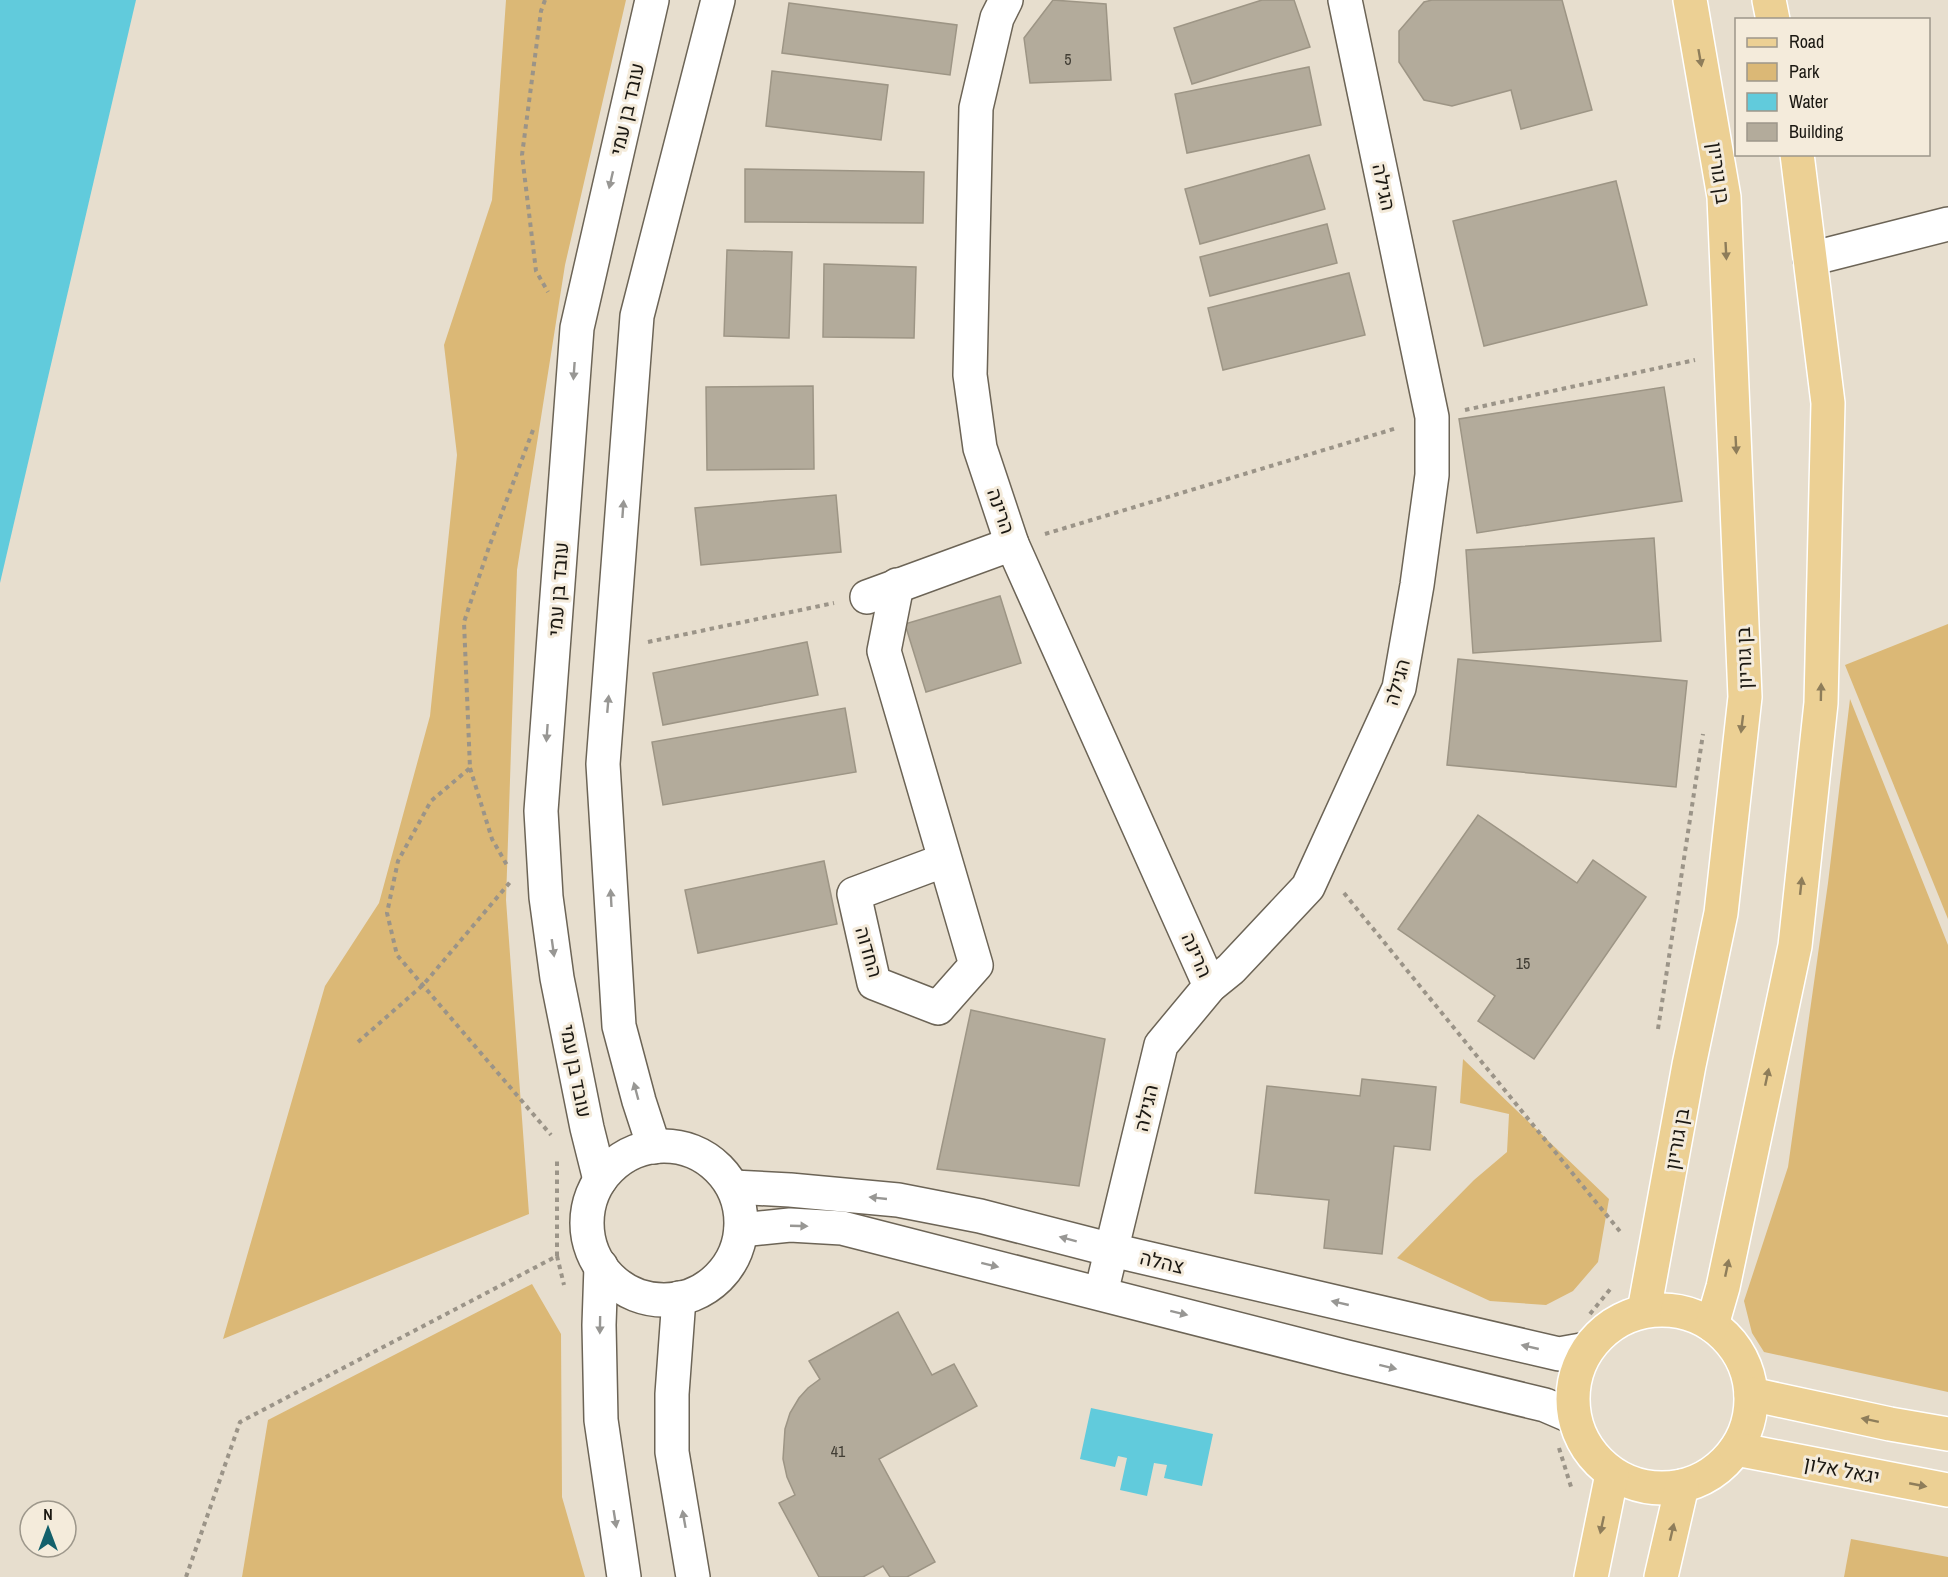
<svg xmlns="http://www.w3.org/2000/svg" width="1948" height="1577" font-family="'Archivo Narrow',Heebo,sans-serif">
	<rect width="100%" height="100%" fill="#e7dece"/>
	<g fill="#dbb876">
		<path d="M506 0H626L565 265 517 570 506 900 529 1214 223 1339 325 986 379 903 430 716 457 455 444 345 492 200Z"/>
		<path d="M1948 624V919L1845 665Z"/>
		<path d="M1850 699 1948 945V1392L1764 1352 1752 1333 1744 1301 1788 1167 1828 883Z"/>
		<path d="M1463 1059 1609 1199 1598 1262 1573 1291 1546 1305 1490 1301 1397 1258 1474 1180 1507 1152 1509 1114 1460 1103Z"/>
		<path d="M532 1284 561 1334 562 1497 585 1577H242L268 1420Z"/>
		<path d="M1851 1539 1948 1557V1577H1844Z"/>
	</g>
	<g fill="#61cbdc">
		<path d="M0 0H136L0 583Z"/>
		<path d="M1091 1408 1213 1434 1202 1486 1164 1478 1167 1465 1154 1463 1147 1496 1120 1490 1127 1458 1118 1456 1115 1467 1080 1459Z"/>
	</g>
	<g fill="#b3ab9b" stroke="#9d9585" stroke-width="1.5">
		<path d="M1053 0 1106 4 1111 80 1030 83 1024 38Z"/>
		<path d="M1262 0H1294L1310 47 1192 84 1174 28Z"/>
		<path d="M1432 0H1562L1592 110 1521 129 1511 90 1452 106 1424 100 1399 62V31L1424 2Z"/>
		<path d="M789 3 957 25 950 75 782 53Z"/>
		<path d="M1309 67 1321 125 1187 153 1175 94Z"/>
		<path d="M772 71 888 85 881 140 766 126Z"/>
		<path d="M1309 155 1325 209 1200 244 1185 189Z"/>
		<path d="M745 169 924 172 923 223 745 222Z"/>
		<path d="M1616 181 1647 305 1484 346 1453 221Z"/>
		<path d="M1327 224 1337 263 1210 296 1200 257Z"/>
		<path d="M727 250 792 252 789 338 724 336Z"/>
		<path d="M824 264 916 267 914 338 823 337Z"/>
		<path d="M1349 273 1365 335 1223 370 1208 308Z"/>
		<path d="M813 386 814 469 707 470 706 387Z"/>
		<path d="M1664 387 1682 501 1477 533 1459 419Z"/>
		<path d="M836 495 841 552 701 565 695 508Z"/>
		<path d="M1654 538 1661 641 1473 653 1466 550Z"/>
		<path d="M1000 596 1021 663 926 692 905 624Z"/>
		<path d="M807 642 818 695 663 725 653 673Z"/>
		<path d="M1458 659 1687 681 1676 787 1447 765Z"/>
		<path d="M845 708 856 772 663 805 652 742Z"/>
		<path d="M1478 815 1577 883 1593 860 1646 897 1534 1059 1478 1021 1495 996 1398 929Z"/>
		<path d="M824 861 837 924 698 953 685 890Z"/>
		<path d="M971 1010 1105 1039 1079 1186 937 1169Z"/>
		<path d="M1362 1079 1436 1087 1430 1150 1394 1146 1382 1254 1324 1248 1329 1200 1255 1193 1267 1086 1360 1096Z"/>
		<path d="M898 1312 932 1375 954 1364 977 1406 879 1459 935 1562 907 1577H890L883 1566 863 1577H819L779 1503 795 1495 787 1477 783 1459 785 1429 790 1413 799 1398 808 1388 820 1379 809 1361Z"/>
	</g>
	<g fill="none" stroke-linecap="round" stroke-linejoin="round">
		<g stroke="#6c6456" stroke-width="36">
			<g id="minor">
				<path d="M1006 0 997 18 976 108 970 375 980 448 1012 544 1210 986"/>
				<path d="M1810 259 1948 224"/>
				<path d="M897 585 884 651 976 965 938 1008 874 983 854 894 945 860"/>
				<path d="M867 597 1012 544"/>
				<circle cx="664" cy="1223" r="77"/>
				<path d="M654 1147 639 1101 619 1026 603 764 637 316 718 0"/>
				<path d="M600 1180 587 1128 557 978 546 897 541 811 577 328 652 0"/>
				<path d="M733 1187 790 1190 898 1200 980 1216 1112 1250 1559 1354 1587 1349"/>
				<path d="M741 1230 790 1225 842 1228 1347 1357 1545 1405 1573 1417"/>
				<path d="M601 1266 599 1325 601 1420 624 1577"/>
				<path d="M1101 1293 1161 1045 1210 986 1231 969 1308 887 1399 688 1417 585 1432 475V417L1345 0"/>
				<path d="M679 1298 672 1394V1452L693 1577"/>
			</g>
		</g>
		<g stroke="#fff" stroke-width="36">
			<g id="major">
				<path d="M1769 0 1773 20"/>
				<circle cx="1662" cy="1399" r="89"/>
				<path d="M1644 1311 1689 1065 1721 913 1745 697 1724 197 1690 0"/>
				<path d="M1712 1325 1723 1287 1795 946 1821 703 1828 403 1797 154"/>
				<path d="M1751 1394 1890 1424 1948 1434"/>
				<path d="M1736 1449 1948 1490"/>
				<path d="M1591 1577 1612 1474"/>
				<path d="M1661 1577 1682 1486"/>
			</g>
		</g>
		<g stroke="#9b9488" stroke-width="4" stroke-dasharray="4.5 4.5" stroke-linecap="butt">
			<path d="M545 0 541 11 522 155 536 271 548 292"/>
			<path d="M1465 410 1695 360"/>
			<path d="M533 430 489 547 464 622 470 768 431 801 398 861 387 913 397 955 551 1135"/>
			<path d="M1045 534 1397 428"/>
			<path d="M648 642 834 603"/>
			<path d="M470 768 492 839 508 867"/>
			<path d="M1344 893 1622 1234"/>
			<path d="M1658 1029 1703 734"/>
			<path d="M358 1042 423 985 511 881"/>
			<path d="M557 1256 564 1285"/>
			<path d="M1590 1314 1612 1287"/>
			<path d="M1559 1448 1572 1490"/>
			<path d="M186 1577 240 1422 557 1256V1161"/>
		</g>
		<use href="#minor" stroke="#fff" stroke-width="33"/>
		<use href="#major" stroke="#ecd094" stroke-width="33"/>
	</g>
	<defs><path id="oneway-solid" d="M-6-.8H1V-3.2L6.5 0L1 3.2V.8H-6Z" transform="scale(1.5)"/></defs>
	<g fill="#8e7d5a">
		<use href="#oneway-solid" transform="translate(1700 58) rotate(80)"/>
		<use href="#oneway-solid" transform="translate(1726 251) rotate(87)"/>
		<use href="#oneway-solid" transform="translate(1736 445) rotate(87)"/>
		<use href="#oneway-solid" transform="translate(1821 692) rotate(-89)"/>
		<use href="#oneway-solid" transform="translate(1742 724) rotate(97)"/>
		<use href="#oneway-solid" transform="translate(1801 886) rotate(-84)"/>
		<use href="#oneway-solid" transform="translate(1767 1077) rotate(-78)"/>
		<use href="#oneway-solid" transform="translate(1727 1268) rotate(-78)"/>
		<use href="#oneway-solid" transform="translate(1870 1420) rotate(-168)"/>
		<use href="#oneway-solid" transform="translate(1918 1485) rotate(11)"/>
		<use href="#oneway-solid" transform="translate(1602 1525) rotate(102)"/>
		<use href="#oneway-solid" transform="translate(1672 1532) rotate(-77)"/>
	</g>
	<g fill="#989794">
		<use href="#oneway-solid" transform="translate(611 180) rotate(103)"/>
		<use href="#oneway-solid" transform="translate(574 371) rotate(94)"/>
		<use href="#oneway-solid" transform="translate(623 509) rotate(-86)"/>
		<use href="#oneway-solid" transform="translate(608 704) rotate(-85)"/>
		<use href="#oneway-solid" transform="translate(547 733) rotate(94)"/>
		<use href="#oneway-solid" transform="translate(611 898) rotate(-93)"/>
		<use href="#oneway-solid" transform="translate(553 948) rotate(82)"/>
		<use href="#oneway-solid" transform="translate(636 1091) rotate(-105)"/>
		<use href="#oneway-solid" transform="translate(878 1198) rotate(-174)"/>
		<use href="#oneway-solid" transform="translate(799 1226) rotate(2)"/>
		<use href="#oneway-solid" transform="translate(1068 1239) rotate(-165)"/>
		<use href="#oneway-solid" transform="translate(990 1265) rotate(14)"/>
		<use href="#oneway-solid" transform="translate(1340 1303) rotate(-167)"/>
		<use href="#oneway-solid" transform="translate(1179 1313) rotate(14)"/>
		<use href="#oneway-solid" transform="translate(600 1325) rotate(91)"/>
		<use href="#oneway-solid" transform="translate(1530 1347) rotate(-167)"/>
		<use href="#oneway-solid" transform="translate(1388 1367) rotate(14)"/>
		<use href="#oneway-solid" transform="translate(615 1519) rotate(81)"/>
		<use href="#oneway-solid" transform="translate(684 1519) rotate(-100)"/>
	</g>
	<g text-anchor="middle" stroke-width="6" stroke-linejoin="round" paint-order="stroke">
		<g font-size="16" fill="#413d34">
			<text x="1068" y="65">5</text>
			<text x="1523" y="969">15</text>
			<text x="838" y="1457">41</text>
		</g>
		<g font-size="20" fill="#1b1812" stroke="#f4ebdb">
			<text transform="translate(627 109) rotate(-77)" y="7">עובד בן עמי</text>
			<text transform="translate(1719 173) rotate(82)" y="7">בן גוריון</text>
			<text transform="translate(1384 187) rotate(78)" y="7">הגילה</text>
			<text transform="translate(1001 511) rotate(71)" y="7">הרינה</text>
			<text transform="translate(558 589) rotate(-86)" y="7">עובד בן עמי</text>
			<text transform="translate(1744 658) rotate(-92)" y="7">בן גוריון</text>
			<text transform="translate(1397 682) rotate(-74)" y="7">הגילה</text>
			<text transform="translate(869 952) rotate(74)" y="7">החדוה</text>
			<text transform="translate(1197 955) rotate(66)" y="7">הרינה</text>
			<text transform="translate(576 1071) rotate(79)" y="7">עובד בן עמי</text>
			<text transform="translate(1146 1108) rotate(-77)" y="7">הגילה</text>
			<text transform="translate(1677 1139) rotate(-80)" y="7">בן גוריון</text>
			<text transform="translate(1162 1262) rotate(13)" y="7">צהלה</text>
			<text transform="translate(1842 1470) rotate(11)" y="7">יגאל אלון</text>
		</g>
	</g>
	<rect x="1735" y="18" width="195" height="138" fill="#f4ebdb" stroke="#9d978b" stroke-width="1.5"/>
	<rect x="1747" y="38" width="30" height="9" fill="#ecd094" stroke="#9d978b" stroke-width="1.5"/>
	<text x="1789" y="48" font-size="18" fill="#1b1812">Road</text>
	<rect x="1747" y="63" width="30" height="18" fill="#dbb876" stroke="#9d978b" stroke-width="1.5"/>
	<text x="1789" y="78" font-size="18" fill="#1b1812">Park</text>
	<rect x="1747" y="93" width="30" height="18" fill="#61cbdc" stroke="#9d978b" stroke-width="1.5"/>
	<text x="1789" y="108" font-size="18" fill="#1b1812">Water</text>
	<rect x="1747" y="123" width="30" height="18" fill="#b3ab9b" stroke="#9d978b" stroke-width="1.5"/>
	<text x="1789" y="138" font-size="18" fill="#1b1812">Building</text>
	<g transform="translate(48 1529)"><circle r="28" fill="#f4ebdb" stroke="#9d978b" stroke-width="1.5"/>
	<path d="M0-4.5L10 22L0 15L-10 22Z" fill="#13606b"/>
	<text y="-9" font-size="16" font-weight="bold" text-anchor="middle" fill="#1b1812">N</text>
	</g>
</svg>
